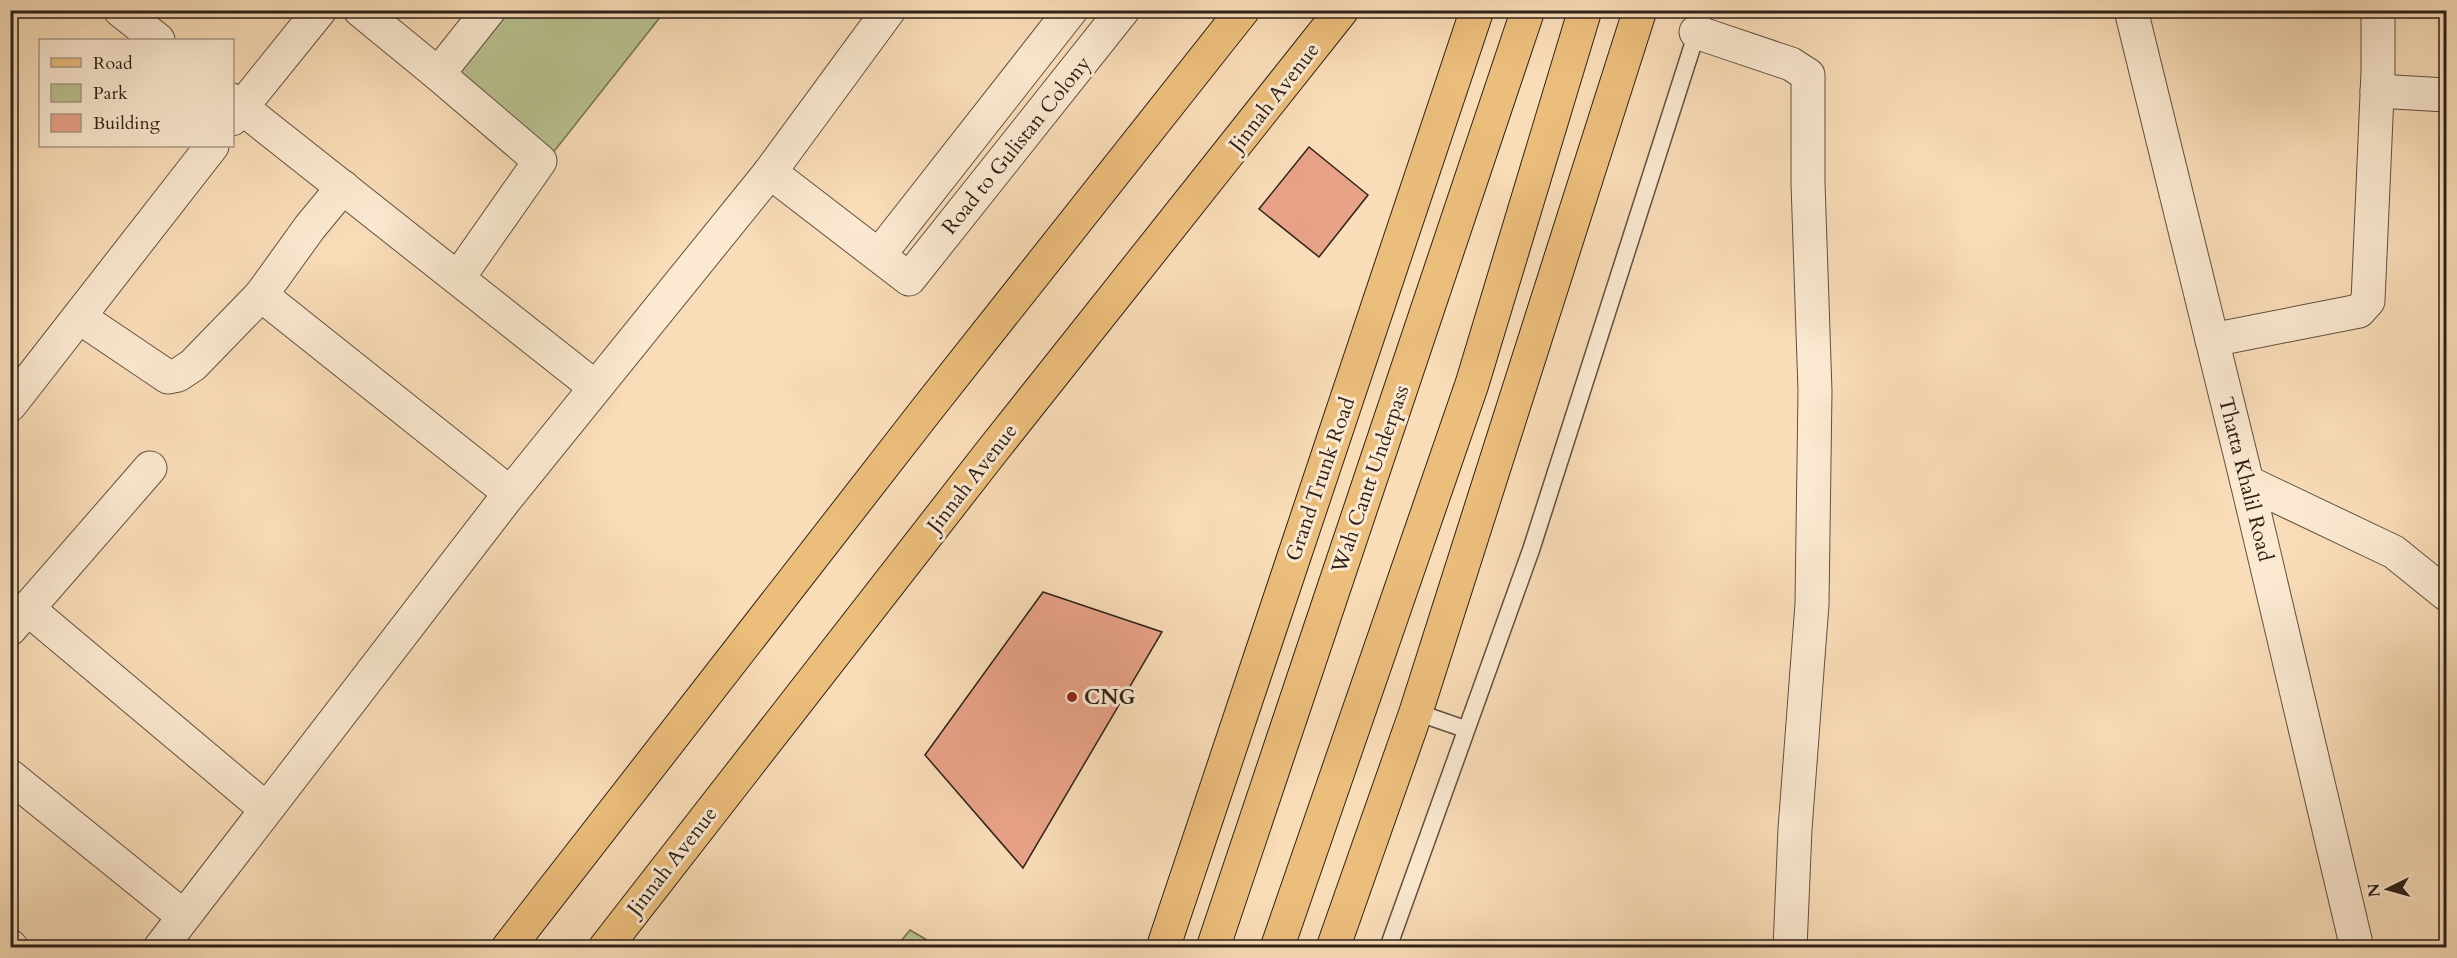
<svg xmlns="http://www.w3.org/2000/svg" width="2457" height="958" font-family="Cardo,serif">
	<rect width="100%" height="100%" fill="#f9ddb8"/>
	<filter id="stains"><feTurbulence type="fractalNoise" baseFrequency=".00333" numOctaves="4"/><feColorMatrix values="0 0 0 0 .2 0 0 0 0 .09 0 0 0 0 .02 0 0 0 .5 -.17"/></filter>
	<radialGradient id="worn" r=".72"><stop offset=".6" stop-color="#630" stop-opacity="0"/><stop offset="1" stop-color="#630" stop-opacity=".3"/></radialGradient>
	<g fill="#bac291" stroke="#747254" stroke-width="1.5">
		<path d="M491 11H665L552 154 445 68Z"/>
		<path d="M910 930 939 947H896Z"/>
	</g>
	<g fill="#e8a288" stroke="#2e2118" stroke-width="1.5">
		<path d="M1309 147 1368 195 1319 257 1259 209Z"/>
		<path d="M1043 592 1162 632 1023 868 925 755Z"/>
	</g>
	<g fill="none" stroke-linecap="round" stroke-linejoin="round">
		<g stroke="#615040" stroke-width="19">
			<g id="service">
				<path d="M1416 712 1465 729"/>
				<path d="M1388 948 1531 550 1704 10"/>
			</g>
		</g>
		<g stroke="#615040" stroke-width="35">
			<g id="minor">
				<path d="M120 10 158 40"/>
				<path d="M360 10 438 74"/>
				<path d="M1696 32 1791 64 1808 75V183L1815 391 1812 604 1795 829 1790 948"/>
				<path d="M2377 91 2446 95"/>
				<path d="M232 100 595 387"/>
				<path d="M232 119 320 10"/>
				<path d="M770 172 909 279 1123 10"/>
				<path d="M879 255 1071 10"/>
				<path d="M458 278 540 161 438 74 489 10"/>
				<path d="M261 295 510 493"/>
				<path d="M79 317 168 377 178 375 193 365 261 295 310 227 343 187"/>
				<path d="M2212 340 2359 311 2368 301 2378 72V10"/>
				<path d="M10 405 212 146"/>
				<path d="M2247 482 2394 552 2446 594"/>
				<path d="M27 608 266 809"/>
				<path d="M10 629 150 468"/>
				<path d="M10 776 183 916"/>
				<path d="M10 946 12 948"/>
				<path d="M160 948 504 501 770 172 889 10"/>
			</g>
		</g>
		<g stroke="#615040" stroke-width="35">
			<path id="tertiary" d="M2131 10 2247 482 2357 948"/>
		</g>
		<g stroke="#2e2118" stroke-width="35">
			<g id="primary">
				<path d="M508 948 928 408 1243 10"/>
				<path d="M605 948 992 451 1342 10"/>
				<path d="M1163 948 1477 10"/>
				<path d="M1333 948 1416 712 1640 10"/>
			</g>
		</g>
		<g stroke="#2e2118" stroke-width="35">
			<g id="trunk">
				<path d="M1213 948 1528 10"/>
				<path d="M1277 948 1472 384 1585 10"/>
			</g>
		</g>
		<use href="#service" stroke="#fbe9d1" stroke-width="16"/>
		<use href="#minor" stroke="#fbe9d1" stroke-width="33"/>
		<use href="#tertiary" stroke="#fbe9d1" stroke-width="33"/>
		<use href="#primary" stroke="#ecbe7c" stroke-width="33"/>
		<use href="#trunk" stroke="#ecbe7c" stroke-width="33"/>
	</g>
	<circle fill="#8f2418" stroke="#fbe9d1" stroke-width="2" cx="1072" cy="697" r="6"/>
	<g text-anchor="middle" stroke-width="6" stroke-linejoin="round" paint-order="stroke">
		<g font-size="21" fill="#2e2118" stroke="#fbe9d1">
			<text transform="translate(1274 97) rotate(-52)" y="7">Jinnah Avenue</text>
			<text transform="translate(1016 145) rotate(-51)" y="7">Road to Gulistan Colony</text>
			<text transform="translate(972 478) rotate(-52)" y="7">Jinnah Avenue</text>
			<text transform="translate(1320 479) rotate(-71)" y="7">Grand Trunk Road</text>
			<text transform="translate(1370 479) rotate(-71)" y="7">Wah Cantt Underpass</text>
			<text transform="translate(2246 479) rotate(76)" y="7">Thatta Khalil Road</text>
			<text transform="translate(672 861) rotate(-52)" y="7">Jinnah Avenue</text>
		</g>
		<g font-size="21" font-weight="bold" fill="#2e2118" stroke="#fbe9d1" text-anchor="start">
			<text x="1084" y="704">CNG</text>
		</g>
	</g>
	<rect width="2457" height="958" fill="none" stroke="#f9ddb8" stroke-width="36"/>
	<rect x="12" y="12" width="2433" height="934" fill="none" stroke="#2e2118" stroke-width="3"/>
	<rect x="18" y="18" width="2421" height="922" fill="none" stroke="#2e2118" stroke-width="1.5"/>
	<rect x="39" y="39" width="195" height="108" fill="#fbe9d1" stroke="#a99987" stroke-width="1.5"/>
	<rect x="51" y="58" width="30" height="9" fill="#ecbe7c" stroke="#a99987" stroke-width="1.5"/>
	<text x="93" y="69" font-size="18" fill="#2e2118">Road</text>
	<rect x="51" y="84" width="30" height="18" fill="#bac291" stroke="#a99987" stroke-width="1.5"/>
	<text x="93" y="99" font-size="18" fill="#2e2118">Park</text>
	<rect x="51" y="114" width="30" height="18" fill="#e8a288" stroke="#a99987" stroke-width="1.5"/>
	<text x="93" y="129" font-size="18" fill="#2e2118">Building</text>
	<g transform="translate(2388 889) rotate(265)" stroke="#fbe9d1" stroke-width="4.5" paint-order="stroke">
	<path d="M0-4.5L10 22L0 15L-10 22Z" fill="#2e2118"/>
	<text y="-9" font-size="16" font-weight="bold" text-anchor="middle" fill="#2e2118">N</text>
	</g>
	<rect width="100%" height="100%" filter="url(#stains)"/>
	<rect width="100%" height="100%" fill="url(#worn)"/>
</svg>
